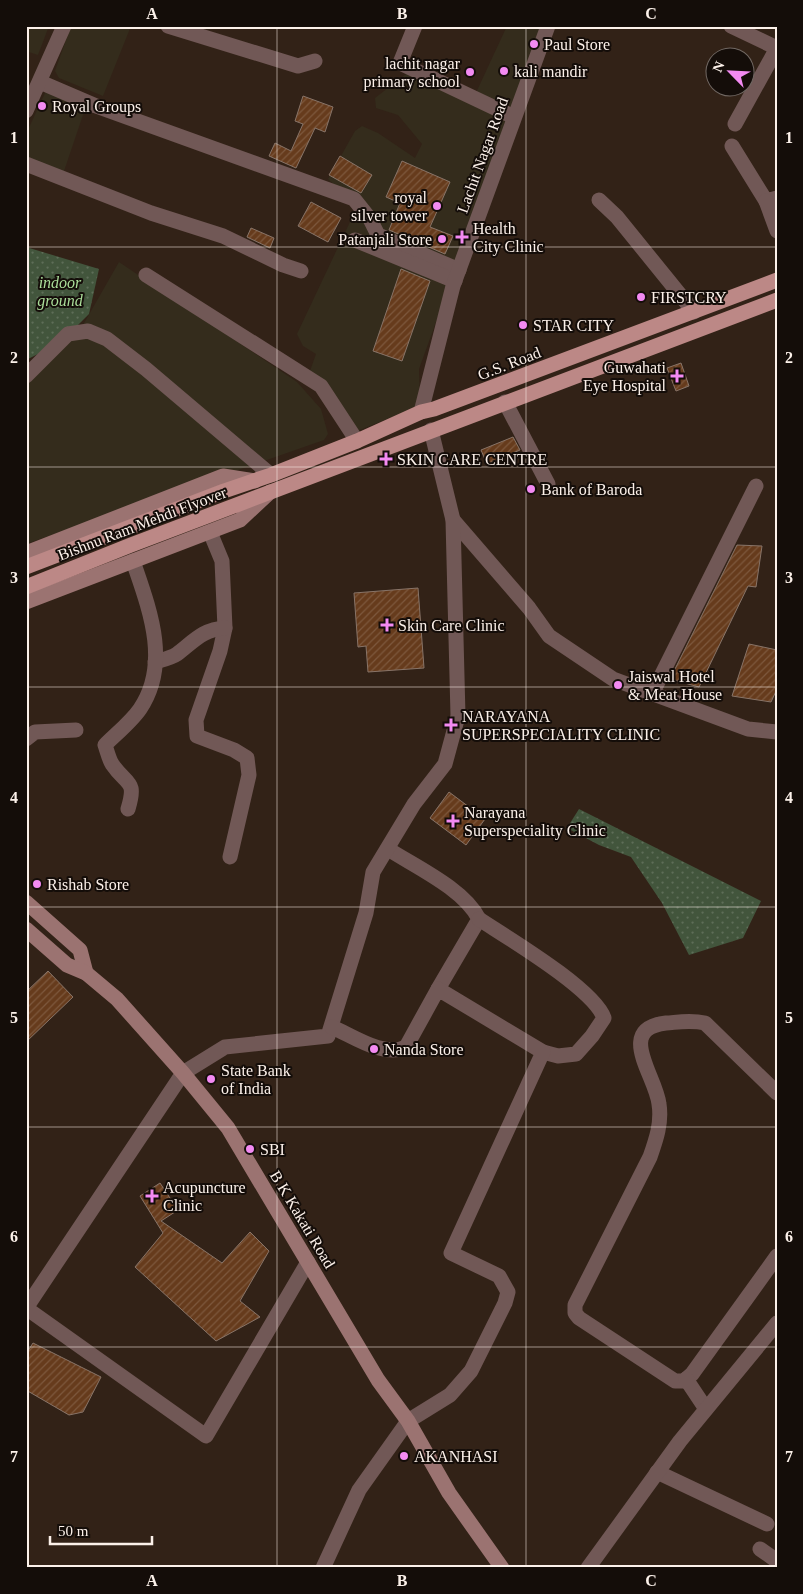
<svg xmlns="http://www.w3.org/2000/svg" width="803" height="1594" font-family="Georgia,serif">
	<defs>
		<pattern id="grass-dots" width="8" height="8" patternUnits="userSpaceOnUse" patternTransform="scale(1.25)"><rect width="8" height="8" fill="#42553c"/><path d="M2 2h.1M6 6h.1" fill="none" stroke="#5e6e58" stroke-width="1.8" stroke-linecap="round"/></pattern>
		<pattern id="building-hatch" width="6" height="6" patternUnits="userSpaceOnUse" patternTransform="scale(1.25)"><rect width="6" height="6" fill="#663b1c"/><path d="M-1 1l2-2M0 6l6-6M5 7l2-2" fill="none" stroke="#7d583d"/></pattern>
	</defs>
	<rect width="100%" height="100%" fill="#322217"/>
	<g fill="#342c1c">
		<path d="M26 26H49L38 55 26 51Z"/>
		<path d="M71 26H131L103 96 59 78 55 71Z"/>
		<path d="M507 26H543L419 369 420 406 357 431 310 371 316 354 303 346 297 334 357 207 328 179 355 131 362 126 378 133 415 158 422 144 398 115 376 108 375 98 410 71 474 97Z"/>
		<path d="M46 91 85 109 60 183 26 167V134Z"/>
		<path d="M119 262 297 382 321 409 328 434 324 440 26 544V384L79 332Z"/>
	</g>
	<g fill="url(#grass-dots)">
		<path d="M26 247 99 269 89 314 60 343 26 360Z"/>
		<path d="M579 809 761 901 743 938 689 955 662 903 631 857 599 845 567 828Z"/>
	</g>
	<g fill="url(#building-hatch)" stroke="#887468">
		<path d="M303 96 333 107 325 132 315 128 296 168 269 156 275 143 291 151 303 124 295 121Z"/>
		<path d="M340 156 372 175 361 193 329 175Z"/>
		<path d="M402 161 450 182 430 227 453 236 445 254 389 230 400 203 386 197Z"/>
		<path d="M311 202 341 218 328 242 298 226Z"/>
		<path d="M251 228 274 238 270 248 247 237Z"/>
		<path d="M401 269 430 281 402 361 373 351Z"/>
		<path d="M681 363 689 386 676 391 667 368Z"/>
		<path d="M513 437 520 450 487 464 481 450Z"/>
		<path d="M737 545 762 546 756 587 748 586 699 687 670 679Z"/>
		<path d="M418 588 424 668 368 672 366 646 358 647 354 593Z"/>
		<path d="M749 644 777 650V689L771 702 732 696Z"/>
		<path d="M449 792 485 819 466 845 430 818Z"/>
		<path d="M48 971 73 997 26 1042V992Z"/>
		<path d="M160 1183 178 1210 161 1221 222 1263 250 1232 269 1251 240 1301 260 1317 216 1341 135 1267 163 1233 140 1196Z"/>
		<path d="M33 1343 101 1377 83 1412 69 1415 26 1390V1354Z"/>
	</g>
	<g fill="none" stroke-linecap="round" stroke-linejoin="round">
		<g stroke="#715856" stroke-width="15">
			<path d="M168 26 298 66 315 61"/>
			<path d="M415 26 400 63 514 117"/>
			<path d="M731 26 777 48 735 124"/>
			<path d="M40 82 96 106 354 199 370 219 378 235 459 270"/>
			<path d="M26 111 64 26"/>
			<path d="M732 146 766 201 777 198"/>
			<path d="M26 164 151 213 223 236 283 265 301 271"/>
			<path d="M599 200 617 217 694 312"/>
			<path d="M766 201 777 231"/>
			<path d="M355 240 455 281"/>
			<path d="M146 275 321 386 357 441"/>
			<path d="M26 376 68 334 88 331 107 339 146 369 271 475"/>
			<path d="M505 402 548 484"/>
			<path d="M421 412 453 286 548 26"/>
			<path d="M453 520 529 608 549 636 613 679 748 729 777 732"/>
			<path d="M210 532 222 561 225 628 220 651 196 720 197 736 234 750 247 758 249 775 230 857"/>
			<path d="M155 662C162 660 171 658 177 654 193 642 203 629 225 628"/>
			<path d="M652 694 756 486"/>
			<path d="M26 739 35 732 76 730"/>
			<path d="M128 809C137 779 127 786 112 764 109 759 107 751 105 745 116 734 131 722 140 709 171 663 149 608 133 561"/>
			<path d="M388 849C416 867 464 889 479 919L438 989"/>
			<path d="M479 919C508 938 594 989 604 1018L592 1036 576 1054 558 1056 543 1052"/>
			<path d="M777 1093 705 1023C691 1020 680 1022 666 1023 615 1029 656 1076 659 1104 662 1123 656 1140 650 1157L575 1305V1313L579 1318 675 1381H684L692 1374 777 1256"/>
			<path d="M26 1308 183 1073 225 1047 328 1036 366 913 373 872 414 804 445 764 458 716 453 520 431 430"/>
			<path d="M26 1308 206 1436 308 1262"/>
			<path d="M686 1379 706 1409"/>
			<path d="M657 1472 767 1524"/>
			<path d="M760 1549 777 1561"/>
			<path d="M323 1568 359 1490 408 1421 450 1395 471 1371 505 1303 508 1292 499 1276 451 1253 543 1052 438 989 406 1047C384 1058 353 1036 332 1027"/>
			<path d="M588 1568 680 1441 777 1323"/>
		</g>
		<g stroke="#9b7371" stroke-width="15">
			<path d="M26 553 223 476 255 481"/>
			<path d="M26 602 240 520 270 492"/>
			<path d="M26 902 80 950 86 973"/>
			<path d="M26 929 67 965 86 973 117 999 183 1073 228 1128 378 1380 408 1421 449 1493 502 1568"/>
		</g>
		<g stroke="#bc8886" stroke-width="15">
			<path d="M26 567 224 491 271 475 357 441 421 412 434 409 777 280"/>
			<path d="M26 587 131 545 777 300"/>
		</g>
	</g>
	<path fill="none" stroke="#fcf1ea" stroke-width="1" stroke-opacity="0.55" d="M277 26V1568M526 26V1568M26 247H777M26 467H777M26 687H777M26 907H777M26 1127H777M26 1347H777"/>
	<g fill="#f38af2" stroke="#140d09" stroke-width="2">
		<circle cx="534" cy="44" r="5"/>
		<circle cx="504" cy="71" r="5"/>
		<circle cx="470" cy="72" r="5"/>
		<circle cx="42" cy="106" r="5"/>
		<circle cx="437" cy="206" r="5"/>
		<path d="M459.5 229.5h5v5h5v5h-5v5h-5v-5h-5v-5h5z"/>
		<circle cx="442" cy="239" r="5"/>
		<circle cx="641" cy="297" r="5"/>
		<circle cx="523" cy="325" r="5"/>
		<path d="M674.5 368.5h5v5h5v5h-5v5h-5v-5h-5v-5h5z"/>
		<path d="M383.5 451.5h5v5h5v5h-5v5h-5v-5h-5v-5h5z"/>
		<circle cx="531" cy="489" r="5"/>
		<path d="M384.5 617.5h5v5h5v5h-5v5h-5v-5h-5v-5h5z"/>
		<circle cx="618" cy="685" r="5"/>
		<path d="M448.5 717.5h5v5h5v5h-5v5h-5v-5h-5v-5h5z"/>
		<path d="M450.5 813.5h5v5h5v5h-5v5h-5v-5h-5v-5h5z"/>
		<circle cx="37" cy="884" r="5"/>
		<circle cx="374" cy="1049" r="5"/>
		<circle cx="211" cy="1079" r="5"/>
		<circle cx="250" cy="1149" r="5"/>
		<path d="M149.5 1188.5h5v5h5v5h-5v5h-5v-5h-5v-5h5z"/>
		<circle cx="404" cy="1456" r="5"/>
	</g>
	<g text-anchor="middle" stroke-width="4" stroke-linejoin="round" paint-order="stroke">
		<g font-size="16" fill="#fcf1ea" stroke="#140d09" text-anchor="start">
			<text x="544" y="50">Paul Store</text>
			<text x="460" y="69" text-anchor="end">lachit nagar<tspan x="460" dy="18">primary school</tspan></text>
			<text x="514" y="77">kali mandir</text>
			<text x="52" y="112">Royal Groups</text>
			<text x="427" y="203" text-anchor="end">royal<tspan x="427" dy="18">silver tower</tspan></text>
			<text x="473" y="234">Health<tspan x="473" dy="18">City Clinic</tspan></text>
			<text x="432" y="245" text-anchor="end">Patanjali Store</text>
			<text x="651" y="303">FIRSTCRY</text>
			<text x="533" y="331">STAR CITY</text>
			<text x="666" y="373" text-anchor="end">Guwahati<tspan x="666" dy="18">Eye Hospital</tspan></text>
			<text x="397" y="465">SKIN CARE CENTRE</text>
			<text x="541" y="495">Bank of Baroda</text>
			<text x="398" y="631">Skin Care Clinic</text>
			<text x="628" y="682">Jaiswal Hotel<tspan x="628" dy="18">&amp; Meat House</tspan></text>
			<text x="462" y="722">NARAYANA<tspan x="462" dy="18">SUPERSPECIALITY CLINIC</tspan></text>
			<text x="464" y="818">Narayana<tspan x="464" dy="18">Superspeciality Clinic</tspan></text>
			<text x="47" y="890">Rishab Store</text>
			<text x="384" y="1055">Nanda Store</text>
			<text x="221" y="1076">State Bank<tspan x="221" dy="18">of India</tspan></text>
			<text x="260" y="1155">SBI</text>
			<text x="163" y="1193">Acupuncture<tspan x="163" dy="18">Clinic</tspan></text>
			<text x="414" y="1462">AKANHASI</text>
		</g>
		<g font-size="16" fill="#fcf1ea" stroke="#140d09">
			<text transform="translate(482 155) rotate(-70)" y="6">Lachit Nagar Road</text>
			<text transform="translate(509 363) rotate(-21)" y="6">G.S. Road</text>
			<text transform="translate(142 523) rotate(-21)" y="6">Bishnu Ram Mehdi Flyover</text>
			<text transform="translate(303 1219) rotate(59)" y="6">B K Kakati Road</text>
		</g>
		<g font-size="16" font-style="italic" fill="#ad9" stroke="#140d09">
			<text x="60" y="288">indoor<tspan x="60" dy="18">ground</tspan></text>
		</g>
	</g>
	<rect width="803" height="1594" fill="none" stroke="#140d09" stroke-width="55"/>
	<g transform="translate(730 72) rotate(294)"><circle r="24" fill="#140d09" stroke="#716863"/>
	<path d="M0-4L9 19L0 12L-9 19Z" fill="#f38af2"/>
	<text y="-8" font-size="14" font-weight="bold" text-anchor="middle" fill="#fcf1ea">N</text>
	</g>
	<path d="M50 1536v8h102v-8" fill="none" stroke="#fcf1ea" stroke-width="2.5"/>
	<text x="58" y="1536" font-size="15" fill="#fcf1ea" stroke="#140d09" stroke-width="4" paint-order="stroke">50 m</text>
	<rect x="28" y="28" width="748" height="1538" fill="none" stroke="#fcf1ea" stroke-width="2"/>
	<g font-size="16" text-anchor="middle" font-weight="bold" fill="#fcf1ea">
		<text x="152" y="19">A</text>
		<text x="402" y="19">B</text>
		<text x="651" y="19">C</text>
		<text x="14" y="143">1</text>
		<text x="789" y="143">1</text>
		<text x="14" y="363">2</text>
		<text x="789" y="363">2</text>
		<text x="14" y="583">3</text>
		<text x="789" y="583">3</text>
		<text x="14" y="803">4</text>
		<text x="789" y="803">4</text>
		<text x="14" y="1023">5</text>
		<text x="789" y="1023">5</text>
		<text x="14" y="1242">6</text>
		<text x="789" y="1242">6</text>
		<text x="14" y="1462">7</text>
		<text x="789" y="1462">7</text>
		<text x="152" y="1586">A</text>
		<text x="402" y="1586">B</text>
		<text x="651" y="1586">C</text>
	</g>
</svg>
